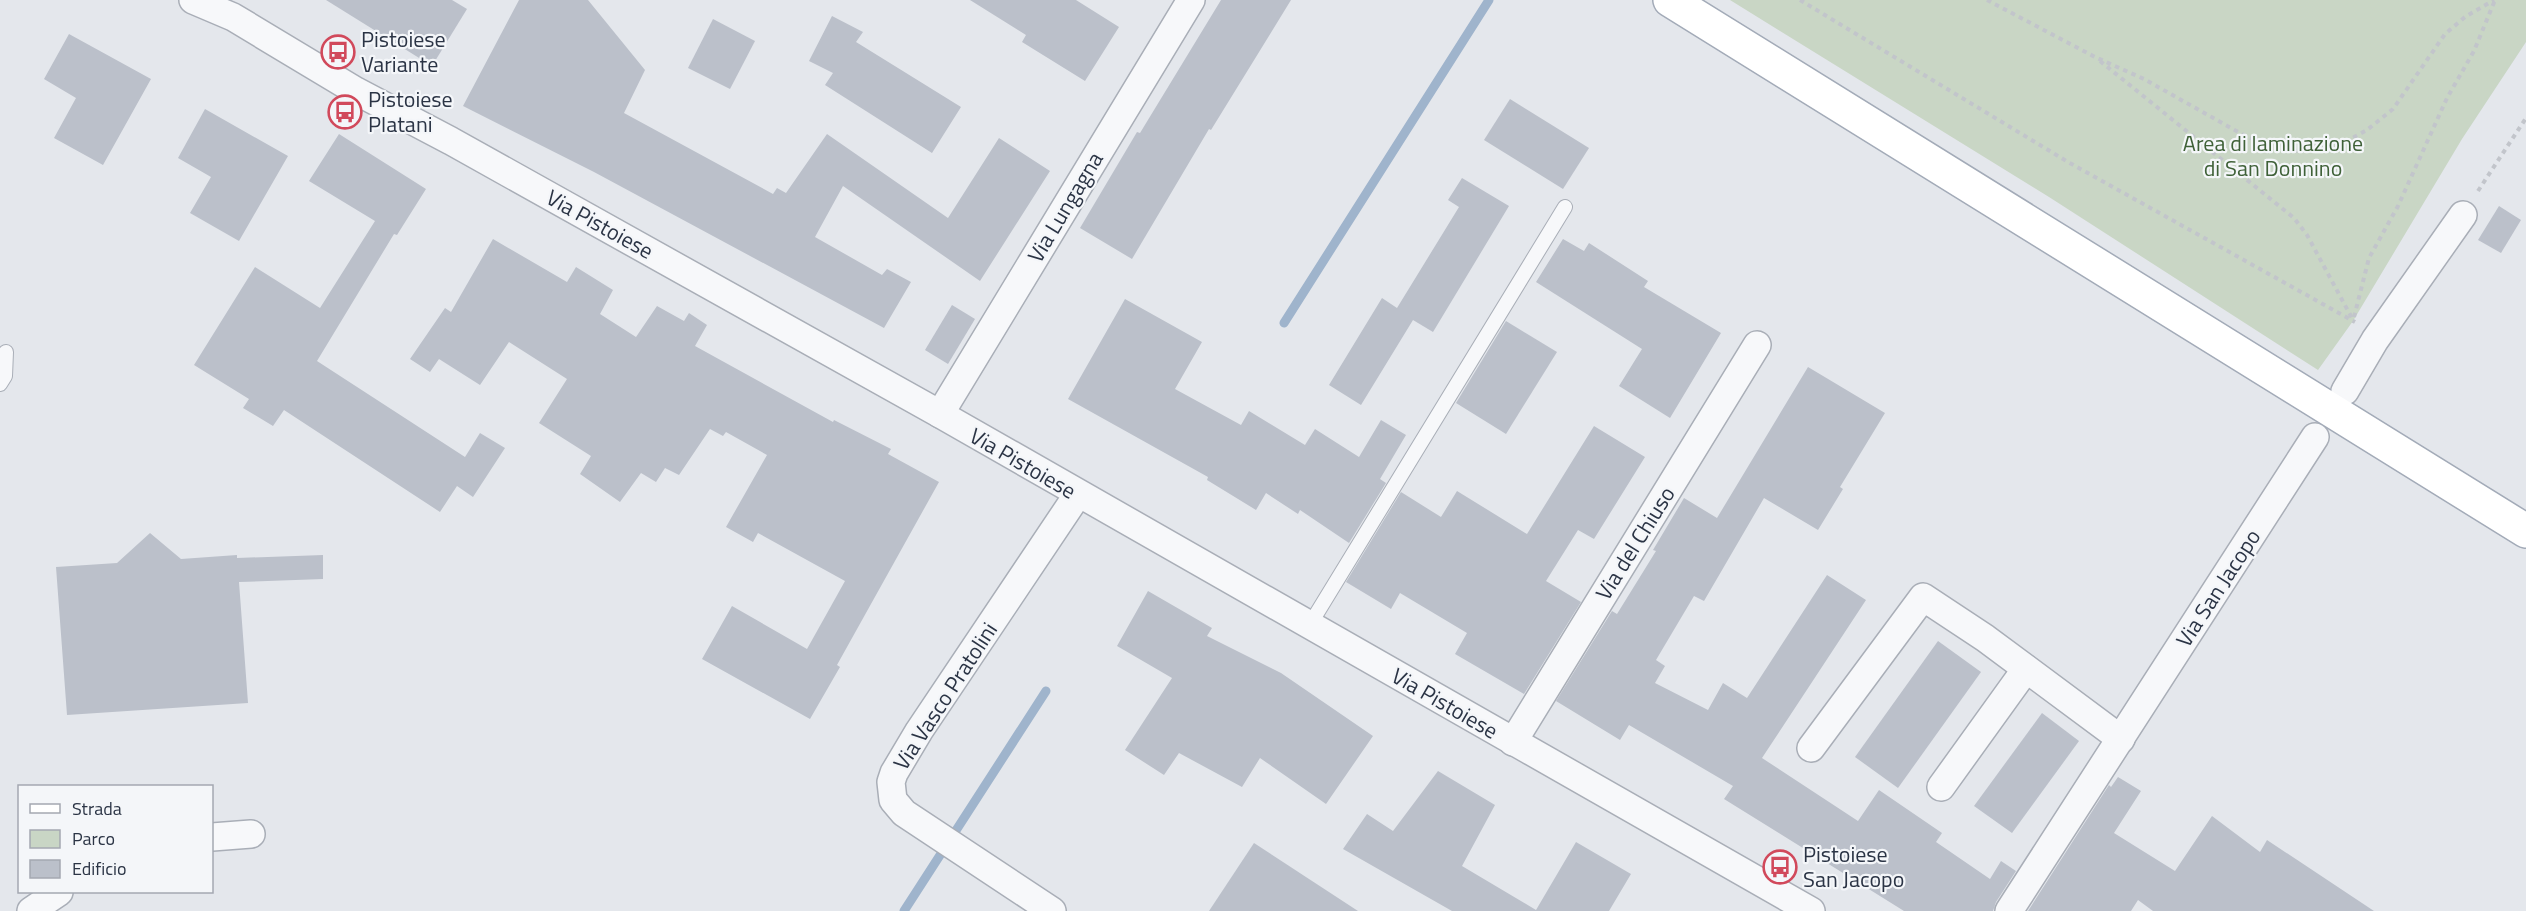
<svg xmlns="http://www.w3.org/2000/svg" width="2526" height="911" font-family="'Titillium Web',sans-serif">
	<rect width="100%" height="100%" fill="#e4e7ec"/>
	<path fill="#c9d6c5" d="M1730 0H2526V42L2462 139 2353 321 2318 370 2049 197Z"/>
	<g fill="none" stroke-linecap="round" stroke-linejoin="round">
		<g stroke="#9fb4cc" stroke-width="9">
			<path d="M1284 323 1489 0"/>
			<path d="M904 911 1046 691"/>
		</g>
	</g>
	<g fill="#bbc0ca">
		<path d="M326 0H452L467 9 432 66Z"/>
		<path d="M519 0H588L645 70 624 113 773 194 777 188 786 193 827 134 948 218 999 138 1050 171 980 281 843 186 815 237 882 275 887 269 911 282 884 328 594 172 463 106Z"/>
		<path d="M970 0H1076L1119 27 1085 81 1022 42 1026 35Z"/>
		<path d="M1221 0H1291L1211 130 1209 129 1132 259 1080 228 1137 132 1140 133Z"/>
		<path d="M832 16 863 32 856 42 961 107 932 153 825 85 833 73 809 61Z"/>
		<path d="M713 19 755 41 730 89 688 68Z"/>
		<path d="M69 34 151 79 103 165 54 138 76 98 44 79Z"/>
		<path d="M1510 99 1589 148 1563 189 1484 140Z"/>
		<path d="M205 109 288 156 239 241 190 213 211 177 178 158Z"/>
		<path d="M339 134 426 189 397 235 394 234 317 361 465 457 480 433 505 448 473 497 457 486 440 512 284 410 273 426 243 408 249 399 194 365 255 267 320 308 375 221 309 181Z"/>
		<path d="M1462 178 1509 206 1433 332 1413 320 1361 405 1329 385 1382 298 1397 308 1459 207 1448 200Z"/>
		<path d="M2499 206 2521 220 2501 253 2478 240Z"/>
		<path d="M493 239 567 282 576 267 613 290 600 314 636 337 657 306 684 321 689 313 707 325 695 346 833 422 834 420 891 449 888 454 939 482 837 665 840 667 810 719 702 659 732 606 807 649 845 581 758 533 753 542 726 527 767 455 726 432 723 436 710 429 679 475 665 468 656 482 641 473 620 502 580 474 591 456 539 423 567 379 509 342 480 385 439 359 430 372 410 359 445 308 451 312Z"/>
		<path d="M1563 239 1584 251 1589 243 1648 281 1644 287 1721 333 1670 418 1619 386 1642 349 1536 282Z"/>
		<path d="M1125 299 1202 342 1175 389 1241 425 1249 411 1305 445 1315 429 1359 457 1381 420 1406 435 1380 479 1386 483 1349 543 1300 510 1298 514 1266 493 1256 510 1207 480 1208 477 1068 399Z"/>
		<path d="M952 305 975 319 948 364 925 350Z"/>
		<path d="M1506 321 1557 352 1506 434 1456 403Z"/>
		<path d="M1808 367 1885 413 1840 487 1843 489 1818 530 1764 498 1704 601 1694 596 1656 660 1665 666 1655 683 1708 710 1723 683 1747 698 1827 575 1866 600 1762 758 1858 821 1879 790 1942 833 1936 842 1990 879 2001 861 2016 871 1996 902 1993 911H1904L1724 799 1733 786 1629 725 1620 740 1556 701 1612 611 1617 614 1656 551 1653 550 1684 498 1717 518Z"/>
		<path d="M1594 426 1645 457 1594 539 1578 530 1546 581 1581 602 1524 694 1455 654 1467 633 1400 593 1391 609 1346 582 1401 492 1441 517 1457 491 1527 534Z"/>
		<path d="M150 533 181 559 237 555V558L323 555V579L239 582 248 703 67 715 56 567 117 563Z"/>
		<path d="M1148 591 1212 628 1207 636 1281 673 1373 736 1326 804 1260 758 1242 787 1179 753 1164 775 1125 750 1172 678 1117 646Z"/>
		<path d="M1938 641 1981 672 1898 788 1855 757Z"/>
		<path d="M2042 713 2079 741 2012 833 1974 806Z"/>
		<path d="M1438 771 1495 805 1462 866 1536 910 1576 842 1631 874 1609 911H1452L1343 849 1367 814 1393 831Z"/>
		<path d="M2118 777 2141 791 2114 833 2175 871 2212 816 2260 852 2267 840 2374 911H2153L2138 900 2131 911H2028L2109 785 2111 787Z"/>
		<path d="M1254 843 1358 911H1209Z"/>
	</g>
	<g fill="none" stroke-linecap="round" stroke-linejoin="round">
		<g stroke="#a9aeb7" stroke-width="16">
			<g id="lane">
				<path d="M0 384 5 376 6 352"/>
				<path d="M1309 626 1565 207"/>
			</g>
		</g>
		<g stroke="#a9aeb7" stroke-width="30">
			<g id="street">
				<path d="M193 0 233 17 356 91 451 141 940 414 1811 911"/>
				<path d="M2345 391 2375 340 2463 215"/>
				<path d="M940 414 1191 0"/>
				<path d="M1513 742 1757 345"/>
				<path d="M1811 748 1923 597 1985 638 2121 739"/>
				<path d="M1941 787 2026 669"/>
				<path d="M212 837 251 834"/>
				<path d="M31 911 59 892"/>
				<path d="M1052 911 904 813 893 800 891 782 894 773 919 731 1078 494"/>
				<path d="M2009 911 2315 437"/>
			</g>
		</g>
		<g stroke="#a3abb8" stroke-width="36">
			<path id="primary" d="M1670 0 2526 531"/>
		</g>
		<g stroke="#c2c5cb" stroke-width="4" stroke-dasharray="4.5 4.5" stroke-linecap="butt">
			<path d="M1800 0 2068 162 2355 322"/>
			<path d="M1987 0 2095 57 2144 79 2247 137 2294 151 2334 148 2367 130 2393 109 2445 34 2465 17 2494 0"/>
			<path d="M2100 61 2294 218 2307 235 2353 320"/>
			<path d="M2478 191 2526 118"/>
			<path d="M2354 317 2369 258 2398 206 2447 98 2474 51 2495 0"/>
		</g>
		<use href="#lane" stroke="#f7f8fa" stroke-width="14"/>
		<use href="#street" stroke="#f7f8fa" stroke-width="27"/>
		<use href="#primary" stroke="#fff" stroke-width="33"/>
	</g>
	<defs>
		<g id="bus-ring" transform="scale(1.725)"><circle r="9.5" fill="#f4f6f9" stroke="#d1495b" stroke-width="1.5"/><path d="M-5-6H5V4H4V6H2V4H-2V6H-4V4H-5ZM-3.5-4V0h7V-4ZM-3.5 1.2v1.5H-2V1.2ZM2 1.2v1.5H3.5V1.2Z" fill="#d1495b"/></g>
	</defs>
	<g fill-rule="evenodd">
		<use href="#bus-ring" x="338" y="52"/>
		<use href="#bus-ring" x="345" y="112"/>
		<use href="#bus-ring" x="1780" y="867"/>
	</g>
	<g text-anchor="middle" stroke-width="4.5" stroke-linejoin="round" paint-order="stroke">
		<g font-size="22" fill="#2b3445" stroke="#f4f6f9" text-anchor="start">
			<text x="361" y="47">Pistoiese<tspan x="361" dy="25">Variante</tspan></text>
			<text x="368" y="107">Pistoiese<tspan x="368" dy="25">Platani</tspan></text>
			<text x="1803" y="862">Pistoiese<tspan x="1803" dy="25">San Jacopo</tspan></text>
		</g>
		<g font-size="22" fill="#3f6138" stroke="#f4f6f9">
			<text x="2273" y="151">Area di laminazione<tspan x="2273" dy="25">di San Donnino</tspan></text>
		</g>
		<g font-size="22" fill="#2b3445" stroke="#f4f6f9">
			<text transform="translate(1065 207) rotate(-59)" y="8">Via Lungagna</text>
			<text transform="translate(600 224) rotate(29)" y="8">Via Pistoiese</text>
			<text transform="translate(1023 463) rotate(30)" y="8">Via Pistoiese</text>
			<text transform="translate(1635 543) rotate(-58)" y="8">Via del Chiuso</text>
			<text transform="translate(2218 588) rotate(-57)" y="8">Via San Jacopo</text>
			<text transform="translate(945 696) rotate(-57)" y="8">Via Vasco Pratolini</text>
			<text transform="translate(1445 703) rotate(30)" y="8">Via Pistoiese</text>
		</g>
	</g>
	<rect x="18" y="785" width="195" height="108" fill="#f4f6f9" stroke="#a4a8b1" stroke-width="1.5"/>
	<rect x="30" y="804" width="30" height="9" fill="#ffffff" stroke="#a4a8b1" stroke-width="1.5"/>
	<text x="72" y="815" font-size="18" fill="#2b3445">Strada</text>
	<rect x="30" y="830" width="30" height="18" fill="#c9d6c5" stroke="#a4a8b1" stroke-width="1.5"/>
	<text x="72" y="845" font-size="18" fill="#2b3445">Parco</text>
	<rect x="30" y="860" width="30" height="18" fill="#bbc0ca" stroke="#a4a8b1" stroke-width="1.5"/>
	<text x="72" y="875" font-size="18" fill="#2b3445">Edificio</text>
</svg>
